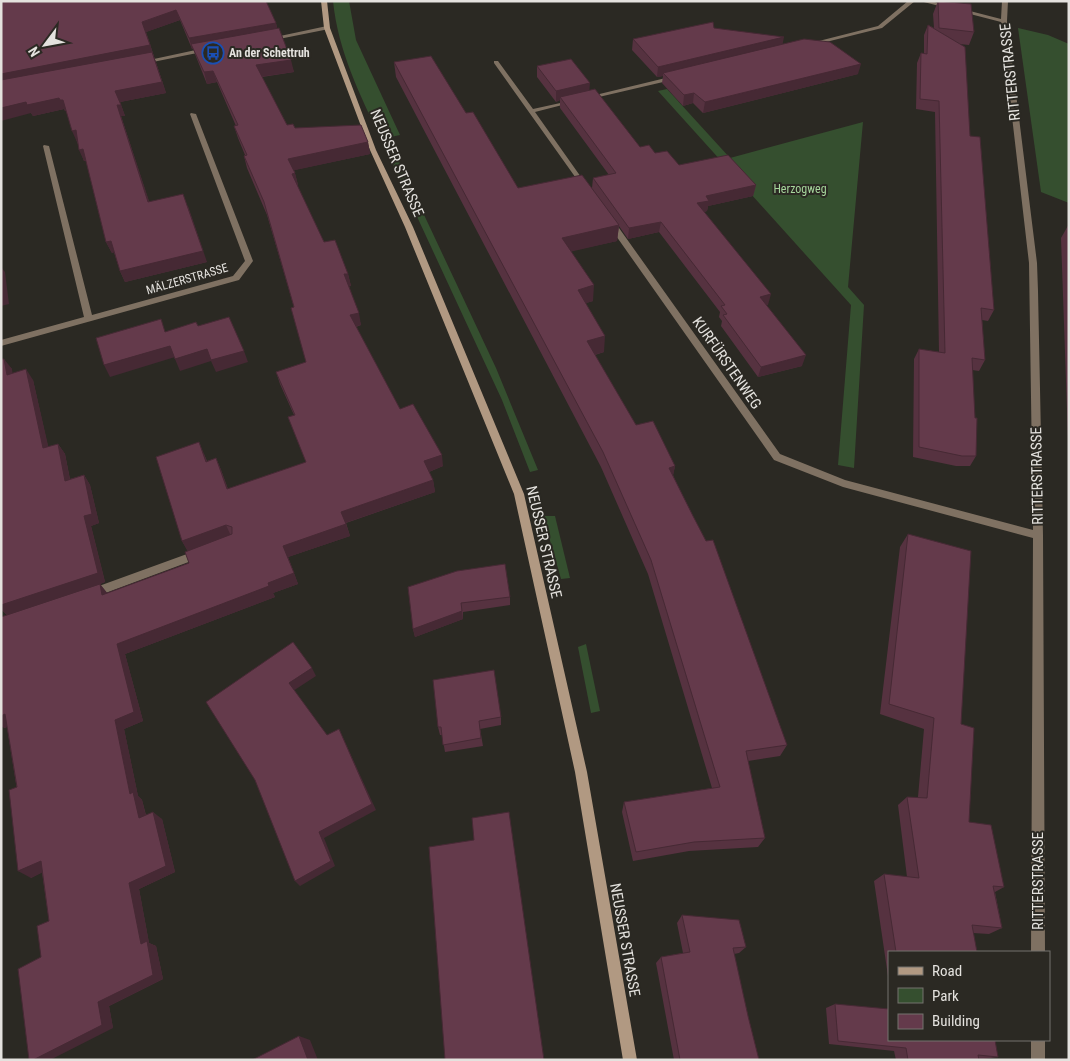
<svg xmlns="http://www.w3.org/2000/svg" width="1070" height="1061" font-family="'Roboto Condensed',sans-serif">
	<rect width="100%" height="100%" fill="#2b2923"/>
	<g fill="#354f2f">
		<path d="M333 1H349L356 40 400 135 381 139C360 95 338 51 333 1Z"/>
		<path d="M1018 28 1048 35 1069 44V203L1041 192Z"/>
		<path d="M667 89 730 158 863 122 848 287 864 305 854 468 838 465 851 305 658 91Z"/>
		<path d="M395 153 496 368 538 470 530 472 502 400 388 154Z"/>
		<path d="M543 516H555L570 578 561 579Z"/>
		<path d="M586 644 600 711 591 713 578 647Z"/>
	</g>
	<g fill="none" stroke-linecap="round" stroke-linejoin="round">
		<g fill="#7f7162" fill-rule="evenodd">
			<path d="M908 1H915L882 28 810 46 807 44 878 26Z"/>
			<path d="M920 1H931L1001 19 1002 1H1008L1007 21 1037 263 1038 291 1043 535 1045 952H1031L1033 538 843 487 774 460 607 223 614 221 780 454 845 480 1033 530 1029 263 1001 22Z"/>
			<path d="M327 26 330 28 329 29 269 41 266 39Z"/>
			<path d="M205 48 208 50 207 51 143 64 140 62Z"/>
			<path d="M494 61H498L533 109 574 100V102L535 112 588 187 587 188H583L494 63Z"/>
			<path d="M674 76 677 78 676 79 586 100 583 98Z"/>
			<path d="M191 113 196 114 253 261 239 280 1 346V340L84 317 43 146 44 145 49 146 92 315 233 276 245 261 190 114Z"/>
			<path d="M198 550 202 551 203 554 202 557 92 598 88 596 87 593 88 590Z"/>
			<rect x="1031" y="1040" width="14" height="20"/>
		</g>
		<path fill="#b19982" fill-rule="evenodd" d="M321 1H327L330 28 376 150 413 227 524 494 587 772 637 1060H623L575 772 514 494 405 227 370 150 324 28Z"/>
	</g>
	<g fill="#563240">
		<path d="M1 1 267 4 276 23 277 28 294 72 262 77 287 125 295 128 368 142 370 154 294 170 298 185 297 186 324 242 348 274 351 286H349L361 325 356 327 400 409 443 466 429 472 433 480 435 492 346 523 350 536 288 557 298 584 273 593 275 597 125 654 143 721 124 729 138 796 142 800 146 815 162 819 175 872 139 889 149 943 156 946 163 979 109 1006 113 1028 41 957 49 921 42 872 31 878 7 727 4 728 7 615 1 609V359L12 369V373L33 380 48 447 58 444 65 454 70 479 84 475 90 485 99 523 91 526 105 582 100 584 107 593 189 563 188 551 182 541 204 454 207 461 216 458 221 470 228 489 306 462 288 417 294 415 280 384 276 372 306 362 294 307 267 215 247 168 244 156 245 155 238 138 234 126H236L217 82 207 84 193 49H192L180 20 146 32 166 93 120 102 125 116H121L149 202 207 262 125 282 120 271 114 252 112 253 106 242 86 161H84L66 111H65L64 109 33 116 31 113Z"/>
		<path d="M938 1 974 32 969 45 959 44 970 136 994 310 988 321 982 320 985 360 979 371 972 370 976 456 970 466H956L913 457 914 359 919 349 939 352 935 112 916 109 917 63 921 53H924V35L928 25 934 28 933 14Z"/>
		<path d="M714 28 783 44 858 74 703 113 693 103 683 106 662 83 663 76 657 77 632 50 633 39Z"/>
		<path d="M394 62 466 113 518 188H592L593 178 609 175 560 108V100L556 102 537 77V66L590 91 640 147 655 153 679 165 756 185 753 196 708 206 707 211 704 212 768 305H766L802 366 758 377 721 326 722 321 719 317 720 312 659 232 628 239 619 226 617 241 571 251 593 301 586 303 604 352 595 355 636 425 675 466 673 475 787 745 780 756 748 761 765 838 758 847 689 851 633 861 622 812 624 802 712 788 648 574 601 467 396 77Z"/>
		<path d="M1069 224V467L1061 238Z"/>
		<path d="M908 534 961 724 969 822 1004 887 995 892 1002 928 989 934 973 933 977 952H889V983L874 881 884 874 907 877 898 805 907 797H918L924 729 880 714 900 547Z"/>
		<path d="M408 587 510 597V605L463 612V619L415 637 413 629Z"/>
		<path d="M501 717V725L480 729 483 746 445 752 442 735H440L438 727Z"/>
		<path d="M682 915 746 947 739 953 734 954 748 1016 759 1060H674L656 963 661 957 683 953 677 923Z"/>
		<path d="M835 1004 998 1057 984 1059H979V1060H896L894 1051 829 1044 826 1008Z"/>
	</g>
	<g fill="#462934">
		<path d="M176 10 180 20 146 32 166 93 120 102 125 116H121L153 213 148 202 117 105 1 86V74Z"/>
		<path d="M276 23 278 33 191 44 193 49H192L189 38Z"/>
		<path d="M784 37 782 47 663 73V76L657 77 658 67Z"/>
		<path d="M291 60 294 72 259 77 256 65Z"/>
		<path d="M861 64 858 74 703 113 705 102Z"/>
		<path d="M213 71 217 82 207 84 204 72Z"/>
		<path d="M590 83 589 94 560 97V100L556 102V91Z"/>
		<path d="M694 93 693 103 683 106 684 95Z"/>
		<path d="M59 98 63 100 68 111H65L64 109 33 116 31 113 1 121V108L26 102Z"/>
		<path d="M76 130 81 141 77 142 72 131Z"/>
		<path d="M368 142 370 154 291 171 288 159Z"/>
		<path d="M83 149 88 160 84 161 79 150Z"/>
		<path d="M295 173 298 185 295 186 292 174Z"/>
		<path d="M756 185 753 196 708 206 707 211 695 214 697 203 706 196Z"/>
		<path d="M188 206 207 262 125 282 120 271Z"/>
		<path d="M661 222 659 232 628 239 629 228Z"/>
		<path d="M619 225 617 241 561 254 562 238Z"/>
		<path d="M111 241 116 252 112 253 106 242Z"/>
		<path d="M1 267 5 272 9 304 1 306Z"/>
		<path d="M344 274H348L351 286 347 287Z"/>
		<path d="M594 285 593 301 577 306 578 290Z"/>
		<path d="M771 294 768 305 757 308 760 297Z"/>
		<path d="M359 313 361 325 353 327 350 315Z"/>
		<path d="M605 336 604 352 586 357 587 341Z"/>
		<path d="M170 346 175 357 110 377 104 365Z"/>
		<path d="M207 349 244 351 248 362 216 372 211 361 180 371 175 359Z"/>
		<path d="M806 355 802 366 758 377 761 367Z"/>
		<path d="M4 359 12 369 14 385 7 375Z"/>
		<path d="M26 369 33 380 51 458 43 448Z"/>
		<path d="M199 442 204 454 211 474 206 462Z"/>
		<path d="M58 444 65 454 72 491 65 481Z"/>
		<path d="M442 455 443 466 426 473 424 461Z"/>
		<path d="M216 458 221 470 232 501 227 489Z"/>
		<path d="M675 466 672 481 669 468Z"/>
		<path d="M84 475 90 485 99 523 91 526 105 582 100 584 108 594 7 615 1 609V605L84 516Z"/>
		<path d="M433 480 435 492 345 523 341 512Z"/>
		<path d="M346 524 350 536 288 557 298 584 273 593 275 597 125 654 143 721 124 729 138 796 142 800 148 825 139 818 130 794 115 720 117 644 268 583 283 546Z"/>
		<path d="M226 525 231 536 188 552 182 541Z"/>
		<path d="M461 603 463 619 415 637 413 629Z"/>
		<path d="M312 668 316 676 293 691 289 683Z"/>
		<path d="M5 714 17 723 4 728 1 726V716Z"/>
		<path d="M339 729 376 810 324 838 335 866 300 886 295 881 319 832Z"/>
		<path d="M153 812 162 819 175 872 139 889 149 943 156 946 163 979 109 1006 113 1028 50 1060H33L98 1002 141 944 129 883Z"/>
		<path d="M41 861 52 868 31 878 18 871Z"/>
		<path d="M299 1036 310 1040 318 1060H308Z"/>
	</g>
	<g fill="#643a4b" stroke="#462934">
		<path d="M1 1H266L276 23 189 38 176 10 142 22 150 45 1 74Z"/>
		<path d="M938 1 971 4 974 32 939 28Z"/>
		<path d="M713 22 714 28 784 37 658 67 633 39Z"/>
		<path d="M928 25 965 47 970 136 980 137 994 310 981 308 985 360 972 358 975 418H977L976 456H962L919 447V349L945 353 939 101 920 99 921 53 927 54Z"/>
		<path d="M279 28 291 60 256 65 287 125 293 124 295 128 361 125 368 142 288 159 295 173 292 174 324 242 335 240 348 274H344L359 313 350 315 400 409 413 404 442 455 424 461 433 480 341 512 346 524 283 546 294 573 268 583 269 586 117 644 134 712 115 720 130 794 133 792 139 818 153 812 166 866 129 883 141 944 147 941 153 975 98 1002 102 1025 33 1060H29L18 969 41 957 37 926 49 921 41 861 18 871 9 790 17 787 5 714 1 716V617L100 584 102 595 189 563 185 552 232 534V527L226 525 182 541 156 457 199 442 206 462 216 458 227 489 306 462 288 417 295 415 276 372 306 362 291 308 294 307 264 202 244 156 247 155 234 126 238 125 213 71 204 72 191 44Z"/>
		<path d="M804 39 830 42 861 64 705 102 694 93 684 95 663 73Z"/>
		<path d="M152 52 162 82 115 91 121 105H117L148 202 183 194 203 251 120 271 111 241 106 242 83 149 79 150 76 130 72 131 63 100H60L59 98 27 105 26 102 1 108V80Z"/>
		<path d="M431 56 466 113 473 112 518 188 582 175 619 225 562 238 594 285 578 290 605 336 587 341 636 425 653 421 675 466 669 468 693 516 706 541 713 540 787 745 746 751 765 838 694 842 636 852 624 802 720 787 651 560 603 452 394 62Z"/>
		<path d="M571 59 590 83 556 91 537 66Z"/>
		<path d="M595 89 640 147 649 145 655 153 667 151 679 165 728 155 756 185 706 196 709 201 697 203 771 294 760 297 806 355 761 367 723 315 727 314 721 306 725 305 661 222 629 228 593 178 616 173 560 97Z"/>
		<path d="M229 317 244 351 211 360 207 349 175 359 170 346 104 365 96 338 161 319 165 332 196 322 198 326Z"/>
		<path d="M1 359H4L7 375 26 369 43 448 58 444 65 481 84 475 92 514 84 516 98 573 1 605Z"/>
		<path d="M908 534 971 551 961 724 974 728 969 822 991 825 1004 887 993 886 1002 928 972 925 977 952H896L884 874 919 878 907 797 927 798 934 718 889 704Z"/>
		<path d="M505 564 510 597 461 603 462 611 413 629 408 587 457 571Z"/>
		<path d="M293 642 312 668 289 683 327 735 339 729 372 804 319 832 331 861 295 881 255 780 206 702Z"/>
		<path d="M494 670 501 717 479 721 481 738 443 745 441 727H438L433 680Z"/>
		<path d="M509 812 544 1060H445L429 847 474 840 472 818Z"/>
		<path d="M682 915 739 920 746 947 733 948 748 1016 759 1060H680L661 957 690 952Z"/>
		<path d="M835 1004 889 1009V1040H995L998 1057 978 1055 979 1060H908L906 1048 838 1041Z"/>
		<path d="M299 1036 308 1060H252Z"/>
	</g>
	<defs>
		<g id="bus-ring" transform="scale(1.125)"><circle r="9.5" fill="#2b2923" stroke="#1a4fb4" stroke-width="1.5"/><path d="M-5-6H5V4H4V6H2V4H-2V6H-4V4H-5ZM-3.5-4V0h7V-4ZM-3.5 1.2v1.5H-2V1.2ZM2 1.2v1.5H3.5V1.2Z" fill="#1a4fb4"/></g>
	</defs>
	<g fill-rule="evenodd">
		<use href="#bus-ring" x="213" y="53"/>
	</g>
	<g text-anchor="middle" stroke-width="4" stroke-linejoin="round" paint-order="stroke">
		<g font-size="12" font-weight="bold" fill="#e4e2de" stroke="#2b2923" text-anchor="start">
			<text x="229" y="57">An der Schettruh</text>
		</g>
		<g font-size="12" fill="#a6d69c" stroke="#2b2923">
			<text x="800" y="193">Herzogweg</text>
		</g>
		<g font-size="12" fill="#e4e2de" stroke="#2b2923">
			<text transform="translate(187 279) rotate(-16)" y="4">MÄLZERSTRASSE</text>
		</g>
		<g font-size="15" fill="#e4e2de" stroke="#2b2923">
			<text transform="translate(1010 72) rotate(-96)" y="5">RITTERSTRASSE</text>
			<text transform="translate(397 163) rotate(67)" y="5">NEUSSER STRASSE</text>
			<text transform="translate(727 363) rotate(55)" y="5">KURFÜRSTENWEG</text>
			<text transform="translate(1037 476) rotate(-91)" y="5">RITTERSTRASSE</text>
			<text transform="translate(544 542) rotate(77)" y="5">NEUSSER STRASSE</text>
			<text transform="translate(1038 881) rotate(-90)" y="5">RITTERSTRASSE</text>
			<text transform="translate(625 940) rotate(80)" y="5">NEUSSER STRASSE</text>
		</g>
	</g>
	<rect width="1070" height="1061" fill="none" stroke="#e4e2de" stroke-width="5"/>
	<rect x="888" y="951" width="162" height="90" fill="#2b2923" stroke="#75736e"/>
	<rect x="898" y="967" width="25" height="8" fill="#b19982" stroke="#75736e"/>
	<text x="932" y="976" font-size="15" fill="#e4e2de">Road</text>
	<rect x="898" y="988" width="25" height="15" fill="#354f2f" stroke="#75736e"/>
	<text x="932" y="1001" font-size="15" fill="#e4e2de">Park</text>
	<rect x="898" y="1014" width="25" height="15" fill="#643a4b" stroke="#75736e"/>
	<text x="932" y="1026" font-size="15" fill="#e4e2de">Building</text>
	<g transform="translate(45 45) rotate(238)" stroke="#2b2923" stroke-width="4" paint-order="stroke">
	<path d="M0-4L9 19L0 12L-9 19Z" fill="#e4e2de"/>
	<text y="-8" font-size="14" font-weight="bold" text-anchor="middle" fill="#e4e2de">N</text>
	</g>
</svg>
